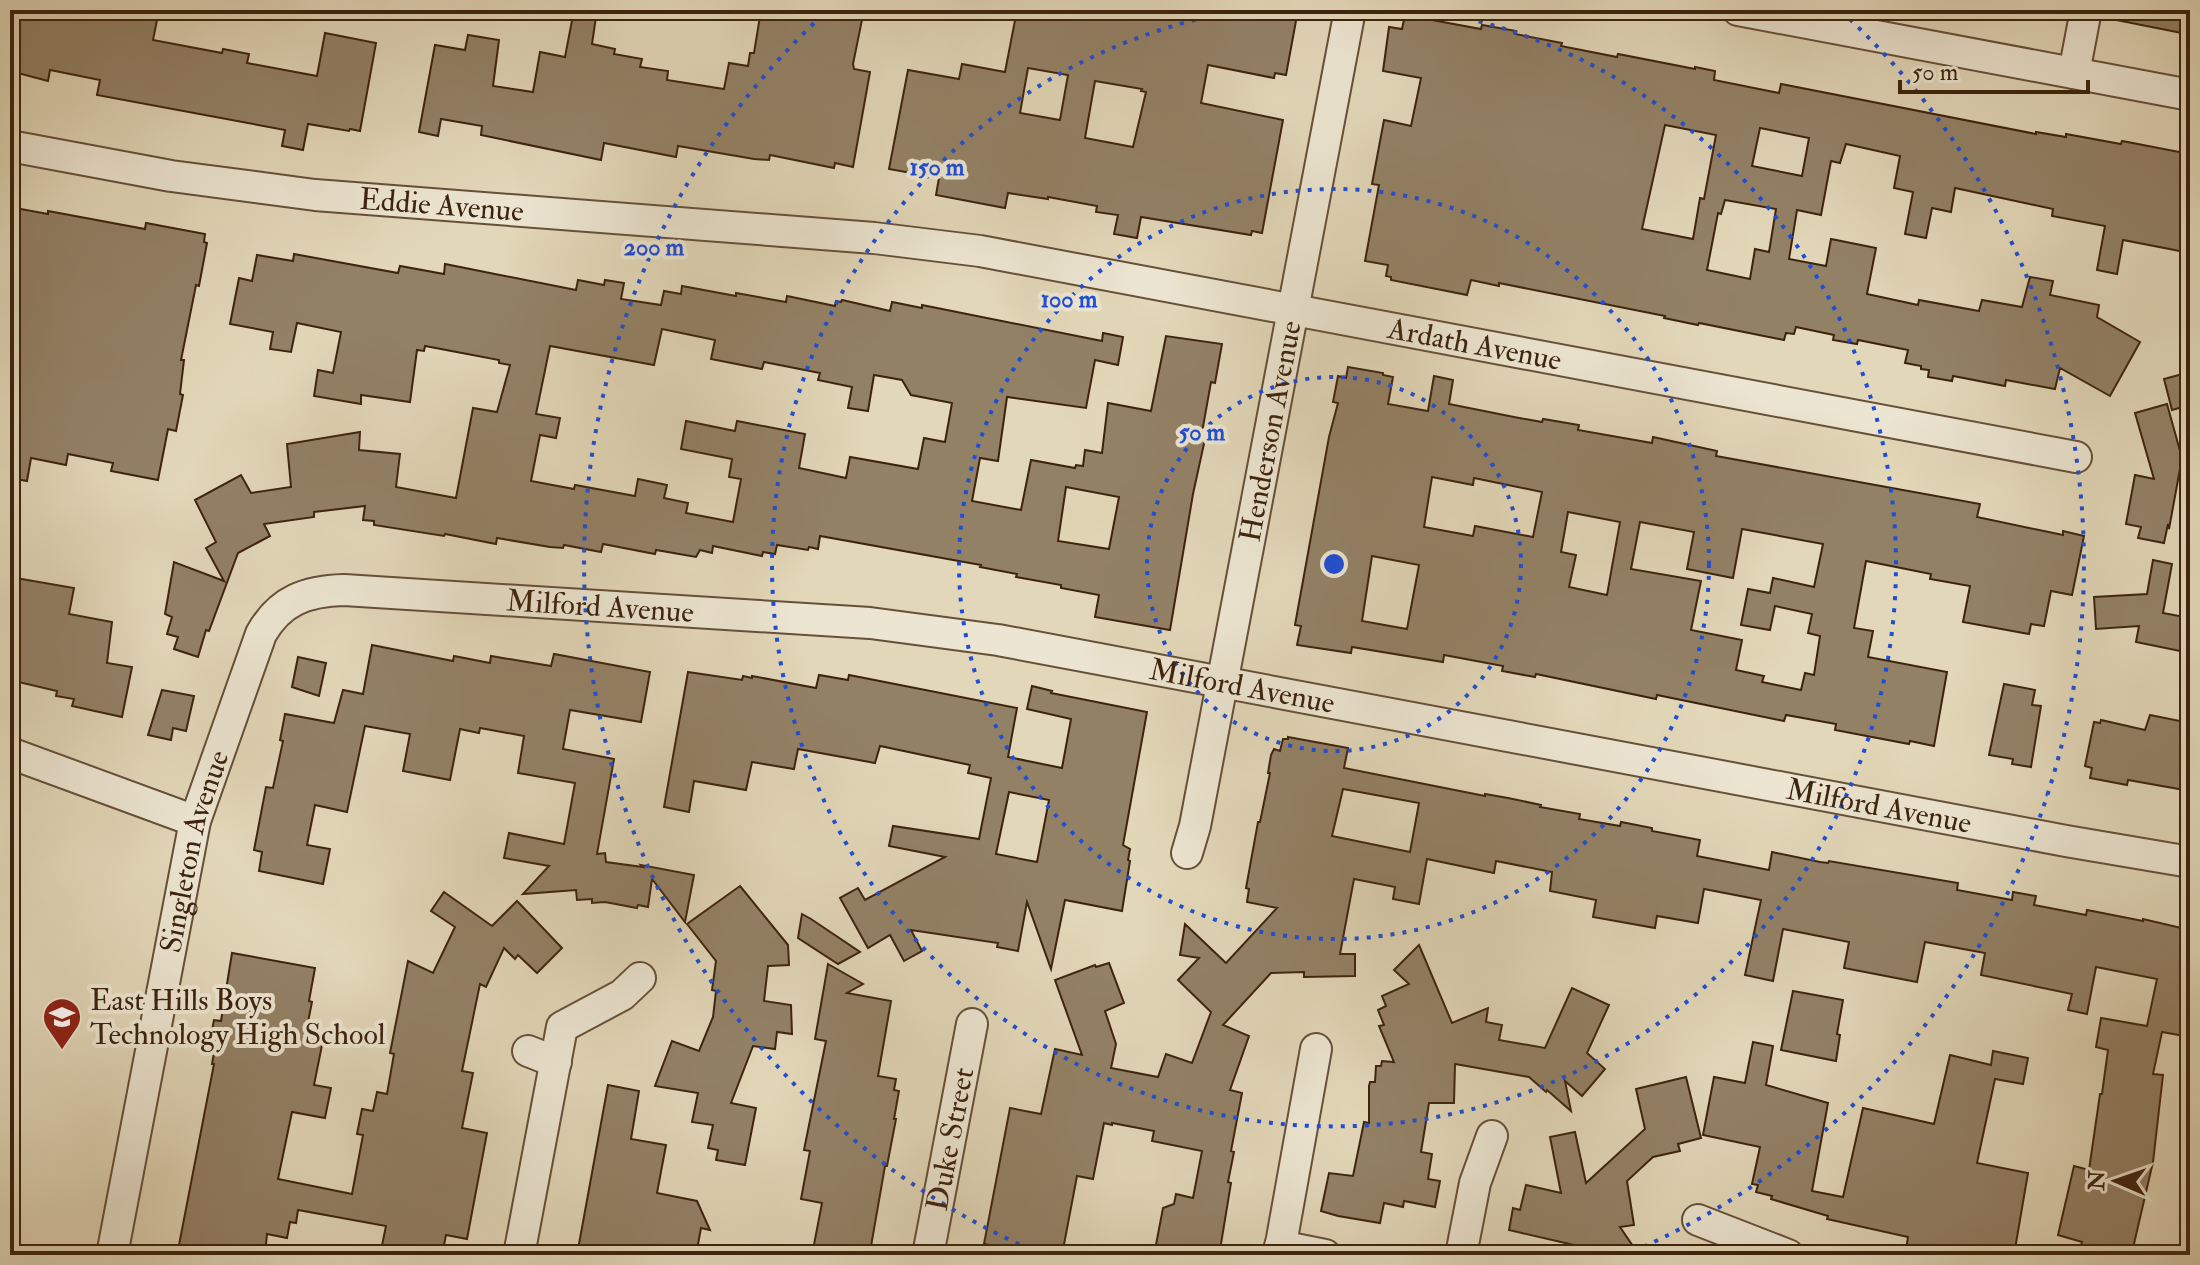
<svg xmlns="http://www.w3.org/2000/svg" width="2200" height="1265" font-family="'IM FELL Double Pica',serif">
	<rect width="100%" height="100%" fill="#e2d7b8"/>
	<filter id="stains"><feTurbulence type="fractalNoise" baseFrequency=".0025" numOctaves="4"/><feColorMatrix values="0 0 0 0 .2 0 0 0 0 .09 0 0 0 0 .02 0 0 0 .5 -.17"/></filter>
	<radialGradient id="worn" r=".72"><stop offset=".6" stop-color="#630" stop-opacity="0"/><stop offset="1" stop-color="#630" stop-opacity=".3"/></radialGradient>
	<g fill="#938166" stroke="#3d230e" stroke-width="2" fill-rule="evenodd">
		<path d="M10 10H159L153 40 222 53 223 49 249 54 247 63 317 76 325 33 376 43 360 131 350 129 349 131 308 124 303 150 282 146 285 130 97 95 100 80 50 70 48 81 10 71Z"/>
		<path d="M574 10H597L592 44 615 49 614 54 642 59 640 67 668 71 667 80 724 89 729 63 748 66 750 53H754L761 10H864L853 64 854 69 870 72 853 167 835 163 834 168 770 155 769 160 754 159 678 146 676 157 604 143 601 160 481 135 482 126 441 119 438 136 419 132 435 45 465 50 468 35 499 40 493 86 533 92 540 52 565 57Z"/>
		<path d="M1017 10H1298L1286 75 1275 73 1274 78 1208 65 1201 103 1283 120 1262 233 1252 231 1251 235 1141 217 1137 238 1114 234 1118 215 1096 212 1097 206 1048 197V199L1008 193 1005 208 936 195 939 178 889 169 908 70 959 79 962 64 1005 72ZM1028 68 1068 75 1060 120 1020 113ZM1095 81 1142 89 1141 91 1146 92 1133 147 1085 138Z"/>
		<path d="M2116 10H2190L2187 34 2116 20Z"/>
		<path d="M1405 15 1481 29 1482 25 1516 31 1515 34 1562 43 1561 46 1617 57 1618 54 1695 69V67L1715 71 1714 80 1779 93 1781 84 2036 134V132L2066 137V134L2121 144 2122 141 2190 154V253L2123 240 2117 274 2097 270 2105 226 2052 216 2053 209 1955 188 1951 212 1932 208 1926 238 1905 234 1913 192 1894 188 1900 156 1846 144 1840 163 1831 161 1821 215 1797 210 1789 259 1826 266 1831 239 1876 248 1867 294 1918 305 1919 300 1979 311 1982 300 2022 307 2030 277 2053 281 2050 295 2099 305 2097 317 2140 342 2110 396 2060 368 2055 389 2006 380 2005 386 1953 376 1952 381 1928 377 1929 370 1921 369V366L1905 363 1908 350 1858 340 1857 344 1833 340 1834 335 1796 327 1794 334 1786 333 1784 340 1699 323 1698 325 1664 318 1665 316 1499 283V286L1471 280 1467 295 1391 280V277L1386 276 1388 265 1365 261 1379 185 1372 184 1384 120 1411 126 1421 78 1383 71 1389 27 1402 29ZM1665 125 1716 135 1704 199 1700 198 1693 239 1642 229ZM1760 128 1809 138 1802 176 1752 166ZM1725 200 1776 209 1769 252 1755 249 1750 279 1707 270 1718 213 1721 214Z"/>
		<path d="M10 207 48 214V211L145 229 146 223 205 234 204 242 207 243 199 286 196 285 181 360H184L180 394 183 395 176 431 168 429 158 480 111 471 113 463 68 454 66 465 31 458 27 481 10 478Z"/>
		<path d="M294 254 398 273 400 266 444 274 445 264 576 290 578 280 604 285 605 280 624 283 621 299 661 305 664 291 681 294 682 286 736 296V293L786 302 787 296 835 306 836 301 841 302 842 300 890 311 892 302 922 308V305L1102 341 1103 333 1123 337 1118 365 1095 360 1086 408 1007 397 998 461 980 458 972 501 1021 510 1031 460 1075 468 1076 465 1083 466 1085 450 1102 453 1108 403 1151 411 1166 336 1222 344 1215 383 1211 382 1201 438 1205 439 1193 494 1170 630 1095 617 1099 595 1061 588V585L1016 577 1017 574 980 567 981 565 820 536 818 549 809 547 808 550 777 545 775 554 763 552 762 556 713 546 712 553 700 550 696 557 656 550 655 554 603 544 601 552 564 545 563 548 550 547 497 538 496 544 445 534 444 536 374 525V521L363 520 365 506 314 512V517L264 524 270 536 238 553 209 631 206 630 198 657 174 649 178 637 167 634 172 617 165 614 174 562 224 581 206 548 216 542 195 500 241 475 251 493 291 487 287 444 360 432 359 450 400 454 396 487 456 498 473 408 497 412 510 365 499 363V360L425 346 424 351 417 350 410 402 361 395V404L314 396 318 370 333 373 341 332 297 323 291 352 270 349 273 332 230 324 239 278 252 281 257 255 293 261ZM662 329 715 340 711 359 762 369 764 362 820 373 818 380 852 387 848 408 868 411 874 375 902 380 911 395 952 403 945 442 924 438 918 469 850 457 846 478 799 468 805 434 737 421 735 431 686 421 681 449 732 459 729 477 741 479 733 522 686 513 688 503 664 498 667 485 638 479 635 496 575 485 574 489 531 481 540 435 556 438 560 418 536 414 550 346 654 365ZM1066 487 1119 497 1109 549 1058 541Z"/>
		<path d="M1348 367 1383 373V375L1393 377 1388 404 1428 411 1434 376 1453 380 1449 404 1514 417 1542 422 1543 419 1579 425 1578 430 1652 443 1653 437 1717 451 1716 456 1980 504 1977 517 2063 535V531L2084 536 2072 595 2051 591 2044 626 2031 624 2029 634 1963 622 1970 586 1930 579 1931 574 1866 561 1854 628 1873 631 1868 657 1947 672 1934 746 1910 741 1909 744 1835 730 1836 724 1786 715 1784 721 1657 695 1656 699 1536 674 1535 677 1502 671 1503 666 1444 655 1443 662 1352 647 1351 653 1297 645 1301 626 1295 625 1329 437 1338 403 1333 402 1338 376 1346 378ZM1432 477 1473 485 1474 478 1542 492 1533 537 1475 526 1473 536 1424 527ZM1568 512 1620 522 1607 595 1569 587 1576 555 1561 552ZM1640 522 1694 532 1687 569 1733 578 1742 529 1823 544 1814 587 1773 578 1770 593 1748 589 1741 625 1770 630 1775 606 1812 614 1808 633 1820 636 1814 675 1805 673 1801 690 1762 682 1764 676 1736 670 1742 640 1691 630 1701 581 1631 569ZM1372 556 1419 565 1407 629 1362 621Z"/>
		<path d="M2190 372V405L2172 410 2164 379Z"/>
		<path d="M2167 404 2182 458 2169 529 2168 524 2164 543 2138 538 2141 527 2126 524 2135 475 2154 479 2135 413Z"/>
		<path d="M2153 560 2172 564 2163 613 2190 618V653L2136 642 2139 626 2096 629 2094 597 2147 594Z"/>
		<path d="M10 577 74 588 69 614 112 622 107 663 132 667 122 717 72 706 74 699 56 696 57 691 14 681V674L10 673Z"/>
		<path d="M372 645 453 661 454 656 490 663 491 656 551 666 554 654 650 672 641 722 570 710 563 749 614 759 597 854 605 853 606 862 643 867 641 865 694 875 685 922 652 879 648 907 638 905 637 908 605 902 592 903V899L577 900 576 890 523 894 549 866 504 858 509 833 564 844 575 783 518 773 524 736 480 728 479 733 460 729 450 780 403 771 410 734 365 726 347 812 315 805 307 845 330 849 323 884 259 871 262 852 254 850 266 787 273 788 283 741 280 740 285 714 334 723 343 690 363 694Z"/>
		<path d="M298 657 326 663 319 696 292 687Z"/>
		<path d="M688 672 742 680 743 676 752 678V676L816 688 819 675 848 680 849 675 1017 708 1008 757 1062 768 1071 719 1027 709 1032 686 1052 691 1051 693 1147 712 1123 845 1130 849 1128 860 1130 861 1122 911 1065 900 1051 969 1027 902 1018 951 997 947 998 943 911 930 922 951 904 961 890 935 868 948 840 898 858 888 865 900 945 857 889 846 893 826 979 839 991 778 968 773 970 765 880 746 875 763 798 749 794 769 752 762 746 790 694 781 689 812 664 807ZM1009 792 1049 800 1037 862 996 854Z"/>
		<path d="M2004 684 2035 690 2032 705 2041 706 2031 767 2012 764 2013 759 1989 755Z"/>
		<path d="M162 690 194 696 186 731 173 728 171 740 148 735Z"/>
		<path d="M2150 715 2190 723V791L2128 780 2127 785 2090 778 2092 768 2085 766 2094 722 2100 723 2101 720 2145 730Z"/>
		<path d="M1288 737 1348 748 1344 768 1485 796V794L1508 798 1541 805 1540 807 1580 814 1579 819 1620 826 1621 822 1652 828V831L1700 840 1697 856 1769 870 1772 852 1820 862 1828 863 1829 861 1958 883 1957 890 2012 900 2013 892 2036 896 2034 905 2086 915 2087 910 2143 921V919L2190 930V1037L2162 1032 2153 1074 2163 1075 2153 1162 2133 1248 2128 1247 2125 1255H2078L2082 1242 2058 1235 2074 1166 2089 1170 2100 1094H2102L2108 1050 2096 1047 2101 1018 2147 1026 2157 979 2096 967 2087 1014 2068 1010 2072 994 1981 975 1985 953 1925 942 1917 982 1844 968 1849 942 1783 929 1773 981 1745 975 1761 900 1704 889 1698 923 1657 916 1655 928 1593 917 1596 900 1550 891 1552 872 1496 861 1494 873 1427 859 1419 904 1393 899 1395 887 1354 879 1340 954H1355V976L1304 977V972L1271 973 1223 1025 1249 1036 1230 1090 1242 1093 1231 1151 1234 1152 1228 1182 1231 1183 1220 1250 1210 1248 1209 1255H1179L1155 1250 1163 1208 1174 1204 1176 1194 1193 1198 1202 1151 1152 1141 1154 1131 1112 1123V1125L1104 1123 1093 1179 1077 1176 1062 1255H999L1001 1247 984 1244 1010 1108 1041 1114 1055 1049 1082 1055 1055 980 1095 965 1096 967 1109 963 1124 1003 1105 1011 1116 1044 1111 1068 1158 1077 1166 1054 1192 1063 1211 1012 1178 980 1199 958 1180 955 1185 924 1226 963 1277 908 1247 902 1249 889 1246 888 1258 822H1260L1270 773H1268L1271 755 1274 749 1280 751 1283 739H1288ZM1343 789 1419 803 1410 852 1332 836Z"/>
		<path d="M740 886 788 945 789 965 768 966 764 1001 791 1005 792 1034 777 1032 775 1049 753 1046 731 1103 756 1108 745 1165 716 1160 718 1150 708 1148 713 1125 692 1122 698 1093 655 1086 672 1041 699 1051 713 1017 716 991 712 990 716 961 687 924Z"/>
		<path d="M444 892 492 926 517 901 562 948 537 973 518 955 515 959 504 948 486 987 480 984 462 1071 473 1073 462 1128 487 1133 467 1239 446 1235 442 1255H380L386 1226 298 1210 296 1223 290 1222 287 1238 267 1234 265 1255H188L190 1248 179 1245 214 1064H212L216 1041 210 1040 214 1020 221 1021 232 953 315 968 309 1001 312 1002 305 1037 323 1040 314 1085 331 1088 325 1118 292 1112 278 1179 352 1194 363 1135 357 1134 362 1109 373 1111 377 1092 387 1094 394 1054 390 1053 408 961 433 973 455 927 431 911Z"/>
		<path d="M802 914 811 919 860 952 838 964 798 938Z"/>
		<path d="M1419 945 1452 1023 1488 1008 1486 1022 1502 1025 1499 1040 1545 1048 1572 988 1609 1005 1587 1053 1605 1069 1582 1096 1565 1081 1571 1111 1547 1090 1546 1092 1529 1077 1455 1064 1454 1103H1429L1421 1152 1432 1154 1428 1179 1440 1181 1435 1207 1404 1201 1403 1207 1384 1203 1380 1223 1338 1216 1321 1211 1329 1173 1353 1176 1364 1122 1369 1123V1086L1370 1082H1375L1376 1066H1381L1382 1061 1394 1062 1379 1026 1384 1025 1378 1010 1386 1006 1382 996 1409 984 1394 970Z"/>
		<path d="M828 964 863 984 847 993 891 1001 878 1076 896 1079 894 1090 899 1091 894 1119H896L887 1166H885L870 1252 847 1248 845 1255H812L822 1203 801 1199 810 1151 804 1150 826 1041 815 1039Z"/>
		<path d="M1793 991 1843 1000 1837 1034 1840 1035 1836 1061 1781 1050Z"/>
		<path d="M1753 1042 1773 1046 1766 1085 1828 1103 1812 1191 1843 1197 1863 1108 1934 1124 1950 1055 1991 1065 1993 1051 2028 1058 2023 1084 1995 1079 1977 1163 2028 1173 2014 1255H1928L1906 1250 1908 1237 1827 1219 1828 1216 1771 1199 1772 1196 1756 1192 1758 1185 1752 1184 1760 1147 1703 1135 1714 1077 1745 1083Z"/>
		<path d="M1686 1077 1701 1138 1678 1144 1680 1151 1653 1157 1627 1181 1634 1225 1620 1227 1639 1255H1576L1587 1248 1509 1230 1513 1208 1520 1210 1526 1185 1561 1193 1550 1137 1575 1132 1586 1183 1645 1129 1636 1089Z"/>
		<path d="M608 1085 639 1091 631 1139 666 1145 657 1193 697 1201 710 1230 701 1228 696 1255H675L640 1248 639 1255H577Z"/>
	</g>
	<g fill="none" stroke-linecap="round" stroke-linejoin="round">
		<g stroke="#665038" stroke-width="34">
			<g id="street">
				<path d="M1738 10 2190 95"/>
				<path d="M2074 73 2086 10"/>
				<path id="s1" d="M10 146 171 176 315 195 874 238 980 251 2076 457"/>
				<path d="M10 753 195 821"/>
				<path id="s2" d="M1187 853 1195 826 1350 10"/>
				<path d="M528 1051 556 1062"/>
				<path d="M1698 1220 1788 1255"/>
				<path d="M1280 1246 1325 1255"/>
				<path id="s3" d="M112 1255 195 821 261 634C280 600 307 591 344 590L870 623 998 640 2066 841 2190 862"/>
				<path d="M519 1255 562 1027 622 995 640 978"/>
				<path id="s4" d="M928 1255 972 1024"/>
				<path d="M1279 1255 1316 1049"/>
				<path d="M1461 1255 1475 1183 1492 1136"/>
			</g>
		</g>
		<use href="#street" stroke="#ece5d1" stroke-width="30"/>
	</g>
	<g fill="none" stroke="#1d4ed8" stroke-width="4" stroke-dasharray="4 8">
		<circle cx="1334" cy="564" r="187"/>
		<circle cx="1334" cy="564" r="375"/>
		<path d="M1432 11A562 562 0 1 1 1236 11"/>
		<path d="M1041 1254A750 750 0 0 1 827 11M1841 11A750 750 0 0 1 1627 1254"/>
	</g>
	<defs>
		<g id="school-pin" transform="scale(2)"><path d="M0 17L-7.5 6A9.5 9.5 0 1 1 7.5 6Z" fill="#8f2418" stroke="#ece5d1"/><path d="M0-5L7-2L0 1L-7-2ZM-4 1L0 2.5L4 1V4Q0 6-4 4Z" fill="#fff"/></g>
	</defs>
	<g fill-rule="evenodd">
		<use href="#school-pin" x="62" y="1017"/>
	</g>
	<g text-anchor="middle" stroke-width="8" stroke-linejoin="round" paint-order="stroke">
		<g font-size="30" fill="#3d230e" stroke="#ece5d1">
			<text dy="10" stroke="none"><textPath href="#s1" startOffset="436">Eddie Avenue</textPath></text>
			<text dy="10" stroke="none"><textPath href="#s1" startOffset="1480">Ardath Avenue</textPath></text>
			<text dy="10" stroke="none"><textPath href="#s2" startOffset="430">Henderson Avenue</textPath></text>
			<text dy="10" stroke="none"><textPath href="#s3" startOffset="996">Milford Avenue</textPath></text>
			<text dy="10" stroke="none"><textPath href="#s3" startOffset="1644">Milford Avenue</textPath></text>
			<text dy="10" stroke="none"><textPath href="#s3" startOffset="2292">Milford Avenue</textPath></text>
			<text dy="10" stroke="none"><textPath href="#s3" startOffset="412">Singleton Avenue</textPath></text>
			<text dy="10" stroke="none"><textPath href="#s4" startOffset="118">Duke Street</textPath></text>
		</g>
		<g font-size="30" fill="#3d230e" stroke="#ece5d1" text-anchor="start">
			<text x="90" y="1010">East Hills Boys<tspan x="90" dy="34">Technology High School</tspan></text>
		</g>
	</g>
	<circle cx="1334" cy="564" r="12" fill="#1d4ed8" stroke="#ece5d1" stroke-width="4"/>
	<g font-size="24" text-anchor="middle" font-weight="bold" fill="#1d4ed8" stroke="#ece5d1" stroke-width="8" stroke-linejoin="round" paint-order="stroke">
		<text x="937" y="175">150 m</text>
		<text x="654" y="255">200 m</text>
		<text x="1069" y="307">100 m</text>
		<text x="1202" y="440">50 m</text>
	</g>
	<rect width="2200" height="1265" fill="none" stroke="#e2d7b8" stroke-width="40"/>
	<rect x="12" y="12" width="2176" height="1241" fill="none" stroke="#3d230e" stroke-width="4"/>
	<rect x="20" y="20" width="2160" height="1225" fill="none" stroke="#3d230e" stroke-width="2"/>
	<g transform="translate(2116 1181) rotate(272)" stroke="#ece5d1" stroke-width="6" paint-order="stroke">
	<path d="M0-6L14 30L0 20L-14 30Z" fill="#3d230e"/>
	<text y="-12" font-size="22" font-weight="bold" text-anchor="middle" fill="#3d230e">N</text>
	</g>
	<path d="M1900 80v12h188v-12" fill="none" stroke="#3d230e" stroke-width="4"/>
	<text x="1912" y="80" font-size="24" fill="#3d230e" stroke="#ece5d1" stroke-width="6" paint-order="stroke">50 m</text>
	<rect width="100%" height="100%" filter="url(#stains)"/>
	<rect width="100%" height="100%" fill="url(#worn)"/>
</svg>
